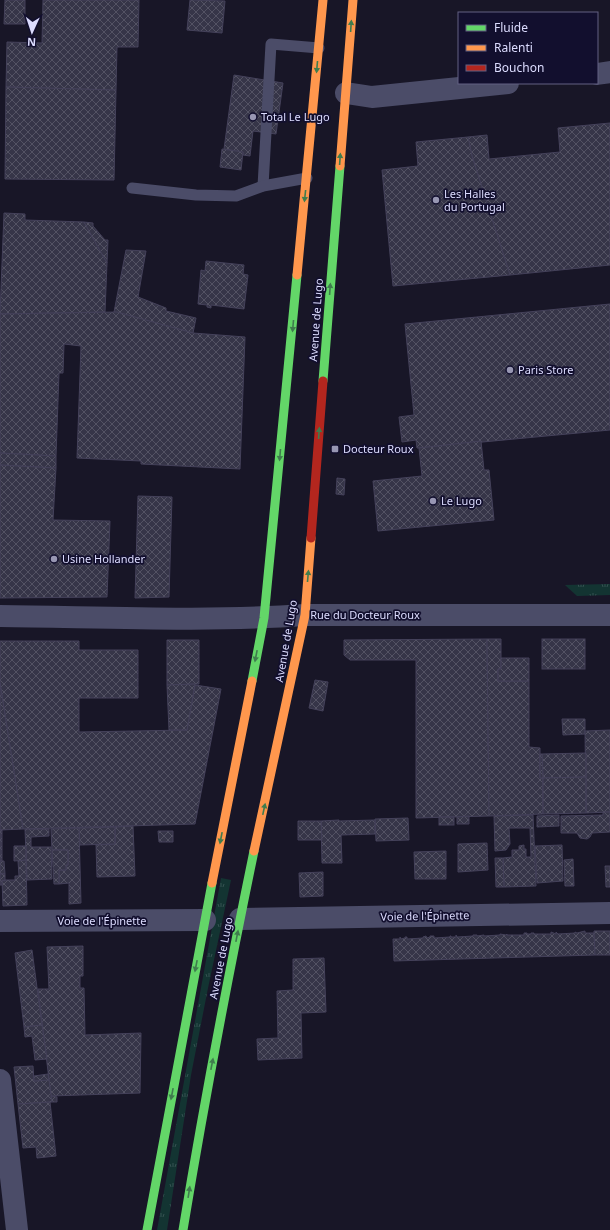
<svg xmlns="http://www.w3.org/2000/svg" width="610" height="1230" font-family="'Noto Sans',sans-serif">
	<defs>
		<pattern id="grass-tufts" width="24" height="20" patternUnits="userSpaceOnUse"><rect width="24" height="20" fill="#133432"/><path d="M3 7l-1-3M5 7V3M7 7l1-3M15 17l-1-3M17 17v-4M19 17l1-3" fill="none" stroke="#355151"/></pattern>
		<pattern id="building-cross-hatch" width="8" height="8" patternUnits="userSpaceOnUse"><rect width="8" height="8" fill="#363548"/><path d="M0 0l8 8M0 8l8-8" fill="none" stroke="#535263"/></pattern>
	</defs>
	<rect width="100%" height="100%" fill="#181627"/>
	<g fill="url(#grass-tufts)">
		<path d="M610 584V595L577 596 565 585Z"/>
		<path d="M221 878 231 880 208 988 191 1075 167 1230H157Z"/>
	</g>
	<g fill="url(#building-cross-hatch)" stroke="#44415a">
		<path d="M5 0H25V24H4Z"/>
		<path d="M43 0H139L138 47H117L116 90 6 87 7 42 42 43Z"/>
		<path d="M190 0 225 1 222 33 187 30Z"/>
		<path d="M234 75 283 83 276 134 253 131 250 156 243 155V152L224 149Z"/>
		<path d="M6 87 116 90 114 180 5 179Z"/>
		<path d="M610 123V265L510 275 472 156 468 137 487 135 489 159 560 152 558 128Z"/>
		<path d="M468 137 472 156 510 275 393 286 382 170 418 166 416 142Z"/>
		<path d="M222 149 243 152 241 170 220 167Z"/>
		<path d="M4 213 25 214V220L84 222 107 263 105 312 0 314Z"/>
		<path d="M84 222 93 223V226L105 240H108L107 263Z"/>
		<path d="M126 250 146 251 138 297 166 308V311L196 318 193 333 114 312Z"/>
		<path d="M206 261 244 265 243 274 248 275 244 309 211 305V308L207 307V305L198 304 201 270 205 271Z"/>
		<path d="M610 304V430L419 448H417L416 440 402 442 399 417 414 415 405 324Z"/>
		<path d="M117 312 193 333 245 337 240 469 141 464V461L77 458 81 346 64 344 63 373H59L56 456 0 453V314Z"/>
		<path d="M481 441 484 470H489L494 520 378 531 373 481 422 476 419 448Z"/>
		<path d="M0 453 56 456V468L0 465Z"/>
		<path d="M0 465 56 468 53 520 110 521 107 597 0 598Z"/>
		<path d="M337 478 345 479 344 495 336 494Z"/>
		<path d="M138 496 172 497 169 597 135 598Z"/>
		<path d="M487 639 489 816 416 818V660H350L344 655V640Z"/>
		<path d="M487 639H501V669H498V681H529V747L540 748V778H543V814L489 816Z"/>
		<rect x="542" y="639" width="43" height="30"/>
		<path d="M167 640H199V684L167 685Z"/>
		<path d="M0 641H79V650H138V698H79V732L187 730 195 685 221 689 195 824 23 829 0 683Z"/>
		<path d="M501 658H529V681H498V669H501Z"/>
		<path d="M315 680 328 682 323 711 309 708Z"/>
		<path d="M0 683 23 829 0 830Z"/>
		<path d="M195 684 187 730H169L167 685Z"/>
		<path d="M562 719H585V734L563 735Z"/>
		<path d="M610 730V812L586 813 585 731Z"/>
		<path d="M586 753V777L543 778 542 754Z"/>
		<path d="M540 754H542L543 778H540Z"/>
		<path d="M586 777V813L543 814V778Z"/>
		<path d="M603 812H610V832L592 833 590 837 587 839 580 838 577 833H561V816L603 815Z"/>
		<path d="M533 815 536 886 504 887 503 858 512 857V850H519V846L524 845V849H526V857H531L530 828H509L510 844 506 850 495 851 494 816Z"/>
		<path d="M559 815V826L537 827V816Z"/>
		<path d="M469 816V824H457V817Z"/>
		<rect x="439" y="817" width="15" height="8"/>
		<path d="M408 818 409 840 376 841 375 819Z"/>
		<path d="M339 820V821L375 820V834L341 835 342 863H322L321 821Z"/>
		<path d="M298 821H321L322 840H298Z"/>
		<path d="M133 826 135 876 97 877 96 845 115 844V827Z"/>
		<path d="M115 827V844L80 845 79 828Z"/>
		<path d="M79 828 81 903 69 904V883L59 884V870H66V865H68V850H52L51 829Z"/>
		<path d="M25 829H49V836L31 837V847H51L52 879 27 880Z"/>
		<rect x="0" y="830" width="2" height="31"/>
		<path d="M158 831H173V842H159Z"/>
		<path d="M487 843 488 870 458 872V844Z"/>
		<path d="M562 845 563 881 537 883 535 846Z"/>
		<path d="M14 846H26V860L14 861Z"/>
		<path d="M52 850H68V865H66V870H59V884H54Z"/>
		<path d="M446 851V879H415L414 852Z"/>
		<path d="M495 858H503L504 887H496Z"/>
		<path d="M573 859 574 886H565L564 860Z"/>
		<path d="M26 860 27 905 3 906 2 880H15V876H19L18 861Z"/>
		<path d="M0 861H4L5 874H0Z"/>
		<path d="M605 866H610V887H606Z"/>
		<path d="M323 872V896L300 897 299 873Z"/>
		<path d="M0 874H5V881L2 880V885H0Z"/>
		<path d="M585 931V933H594L595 955 394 961 393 939H400V937L401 939 405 938V937H407V939L423 938V937L426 936 427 938 430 937V936H434V938L450 937V936H451V937H456V935L457 937 473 936V935H477V936L484 935V936L500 935V934L506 935 507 934V935H524V933H527V934H531V933H534V934H551V932L556 934V932L558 934 575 933V932L577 933Z"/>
		<path d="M594 931H610V955H595Z"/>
		<path d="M83 946V976H80V988H84L85 1035 141 1033 140 1093 51 1096 38 989H49L47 947Z"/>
		<path d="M32 950 42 1025 24 1027 15 953Z"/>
		<path d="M324 958 326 1012 301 1013 302 1058 258 1060 257 1039 278 1038 277 991 293 990V959Z"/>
		<path d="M42 1025 47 1059 35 1060 32 1036 25 1037 24 1027Z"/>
		<path d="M33 1066 34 1081 49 1080 52 1102 18 1104 14 1067Z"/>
		<path d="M48 1074 49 1080 34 1081V1076Z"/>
		<path d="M51 1096 57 1097V1102H52Z"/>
		<path d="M50 1102 56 1156 37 1158 36 1147 23 1148 18 1104Z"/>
	</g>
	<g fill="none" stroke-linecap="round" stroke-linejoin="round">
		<g stroke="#4b4c68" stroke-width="11">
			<path d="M263 186 271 44 319 48"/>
			<path d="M132 188 196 195 236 196 263 186 307 178"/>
		</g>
		<g stroke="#4b4c68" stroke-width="22">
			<path d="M597 74 610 72"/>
			<path d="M346 93 372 97 508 83"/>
			<path d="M0 616C102 617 204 622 305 615H610"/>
			<path d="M240 919 610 913"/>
			<path d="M0 921 205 920"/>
			<path d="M0 1080 17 1230"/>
		</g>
		<g stroke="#63d668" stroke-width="9">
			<path d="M323 381 340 166"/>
			<path d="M252 681 264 618 297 275"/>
			<path d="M147 1230 212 883"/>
			<path d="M183 1230C204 1103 228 977 254 851"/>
		</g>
		<g stroke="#ff974d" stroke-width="9">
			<path d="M340 166 353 0"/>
			<path d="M297 275 323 0"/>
			<path d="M254 851 305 615 311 538"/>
			<path d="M212 883 252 681"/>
		</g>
		<path stroke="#b3261e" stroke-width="9" d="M311 538 323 381"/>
	</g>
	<defs><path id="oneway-solid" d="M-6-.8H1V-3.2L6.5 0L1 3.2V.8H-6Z"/></defs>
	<g fill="#3f7c4e">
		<use href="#oneway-solid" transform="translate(351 26) rotate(-86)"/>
		<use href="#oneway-solid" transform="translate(317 67) rotate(95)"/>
		<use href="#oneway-solid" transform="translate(340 159) rotate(-86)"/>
		<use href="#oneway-solid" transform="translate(305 196) rotate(96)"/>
		<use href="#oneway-solid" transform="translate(330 289) rotate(-86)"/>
		<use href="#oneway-solid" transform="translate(293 326) rotate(95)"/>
		<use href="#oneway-solid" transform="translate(319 433) rotate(-86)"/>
		<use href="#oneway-solid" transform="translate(280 455) rotate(95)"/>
		<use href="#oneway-solid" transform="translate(308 576) rotate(-85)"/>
		<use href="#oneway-solid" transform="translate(256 656) rotate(101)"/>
		<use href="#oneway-solid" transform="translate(264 809) rotate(-78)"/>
		<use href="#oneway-solid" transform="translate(221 838) rotate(101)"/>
		<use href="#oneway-solid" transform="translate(237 936) rotate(-79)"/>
		<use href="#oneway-solid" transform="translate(196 966) rotate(101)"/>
		<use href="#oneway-solid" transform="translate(212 1064) rotate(-79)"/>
		<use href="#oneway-solid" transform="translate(172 1094) rotate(101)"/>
		<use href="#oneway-solid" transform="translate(189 1192) rotate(-81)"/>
	</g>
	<g fill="#9897b3" stroke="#120f2e" stroke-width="1.5">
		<circle cx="253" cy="117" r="4"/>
		<circle cx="436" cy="200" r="4"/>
		<circle cx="510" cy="370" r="4"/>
		<rect x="331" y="445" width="8" height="8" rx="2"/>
		<circle cx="433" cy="501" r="4"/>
		<circle cx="54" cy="559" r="4"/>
	</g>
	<g text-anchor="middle" stroke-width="3.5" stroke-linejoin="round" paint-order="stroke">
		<g font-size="11" fill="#ddf" stroke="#120f2e" text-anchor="start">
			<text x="261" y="121">Total Le Lugo</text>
			<text x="444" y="198">Les Halles<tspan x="444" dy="13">du Portugal</tspan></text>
			<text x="518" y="374">Paris Store</text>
			<text x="343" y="453">Docteur Roux</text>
			<text x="441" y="505">Le Lugo</text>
			<text x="62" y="563">Usine Hollander</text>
		</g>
		<g font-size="11" fill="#ddf" stroke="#120f2e">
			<text transform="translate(316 320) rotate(-86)" y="4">Avenue de Lugo</text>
			<text x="365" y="619">Rue du Docteur Roux</text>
			<text transform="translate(286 641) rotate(-80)" y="4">Avenue de Lugo</text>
			<text transform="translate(425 916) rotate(-1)" y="4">Voie de l'Épinette</text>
			<text x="102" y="925">Voie de l'Épinette</text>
			<text transform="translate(221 958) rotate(-79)" y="4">Avenue de Lugo</text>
		</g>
	</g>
	<rect x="458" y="12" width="140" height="72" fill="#120f2e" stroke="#636182"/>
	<rect x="466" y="25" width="20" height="6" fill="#63d668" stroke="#636182"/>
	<text x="494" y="32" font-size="12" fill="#ddddff">Fluide</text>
	<rect x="466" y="45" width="20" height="6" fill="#ff974d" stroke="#636182"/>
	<text x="494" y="52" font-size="12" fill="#ddddff">Ralenti</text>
	<rect x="466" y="65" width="20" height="6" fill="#b3261e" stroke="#636182"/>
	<text x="494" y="72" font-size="12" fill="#ddddff">Bouchon</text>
	<g transform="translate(32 32) rotate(183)" stroke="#120f2e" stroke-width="3" paint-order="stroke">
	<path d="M0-3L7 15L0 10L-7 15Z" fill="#ddddff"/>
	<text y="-6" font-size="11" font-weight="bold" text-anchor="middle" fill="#ddddff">N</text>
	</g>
</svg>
